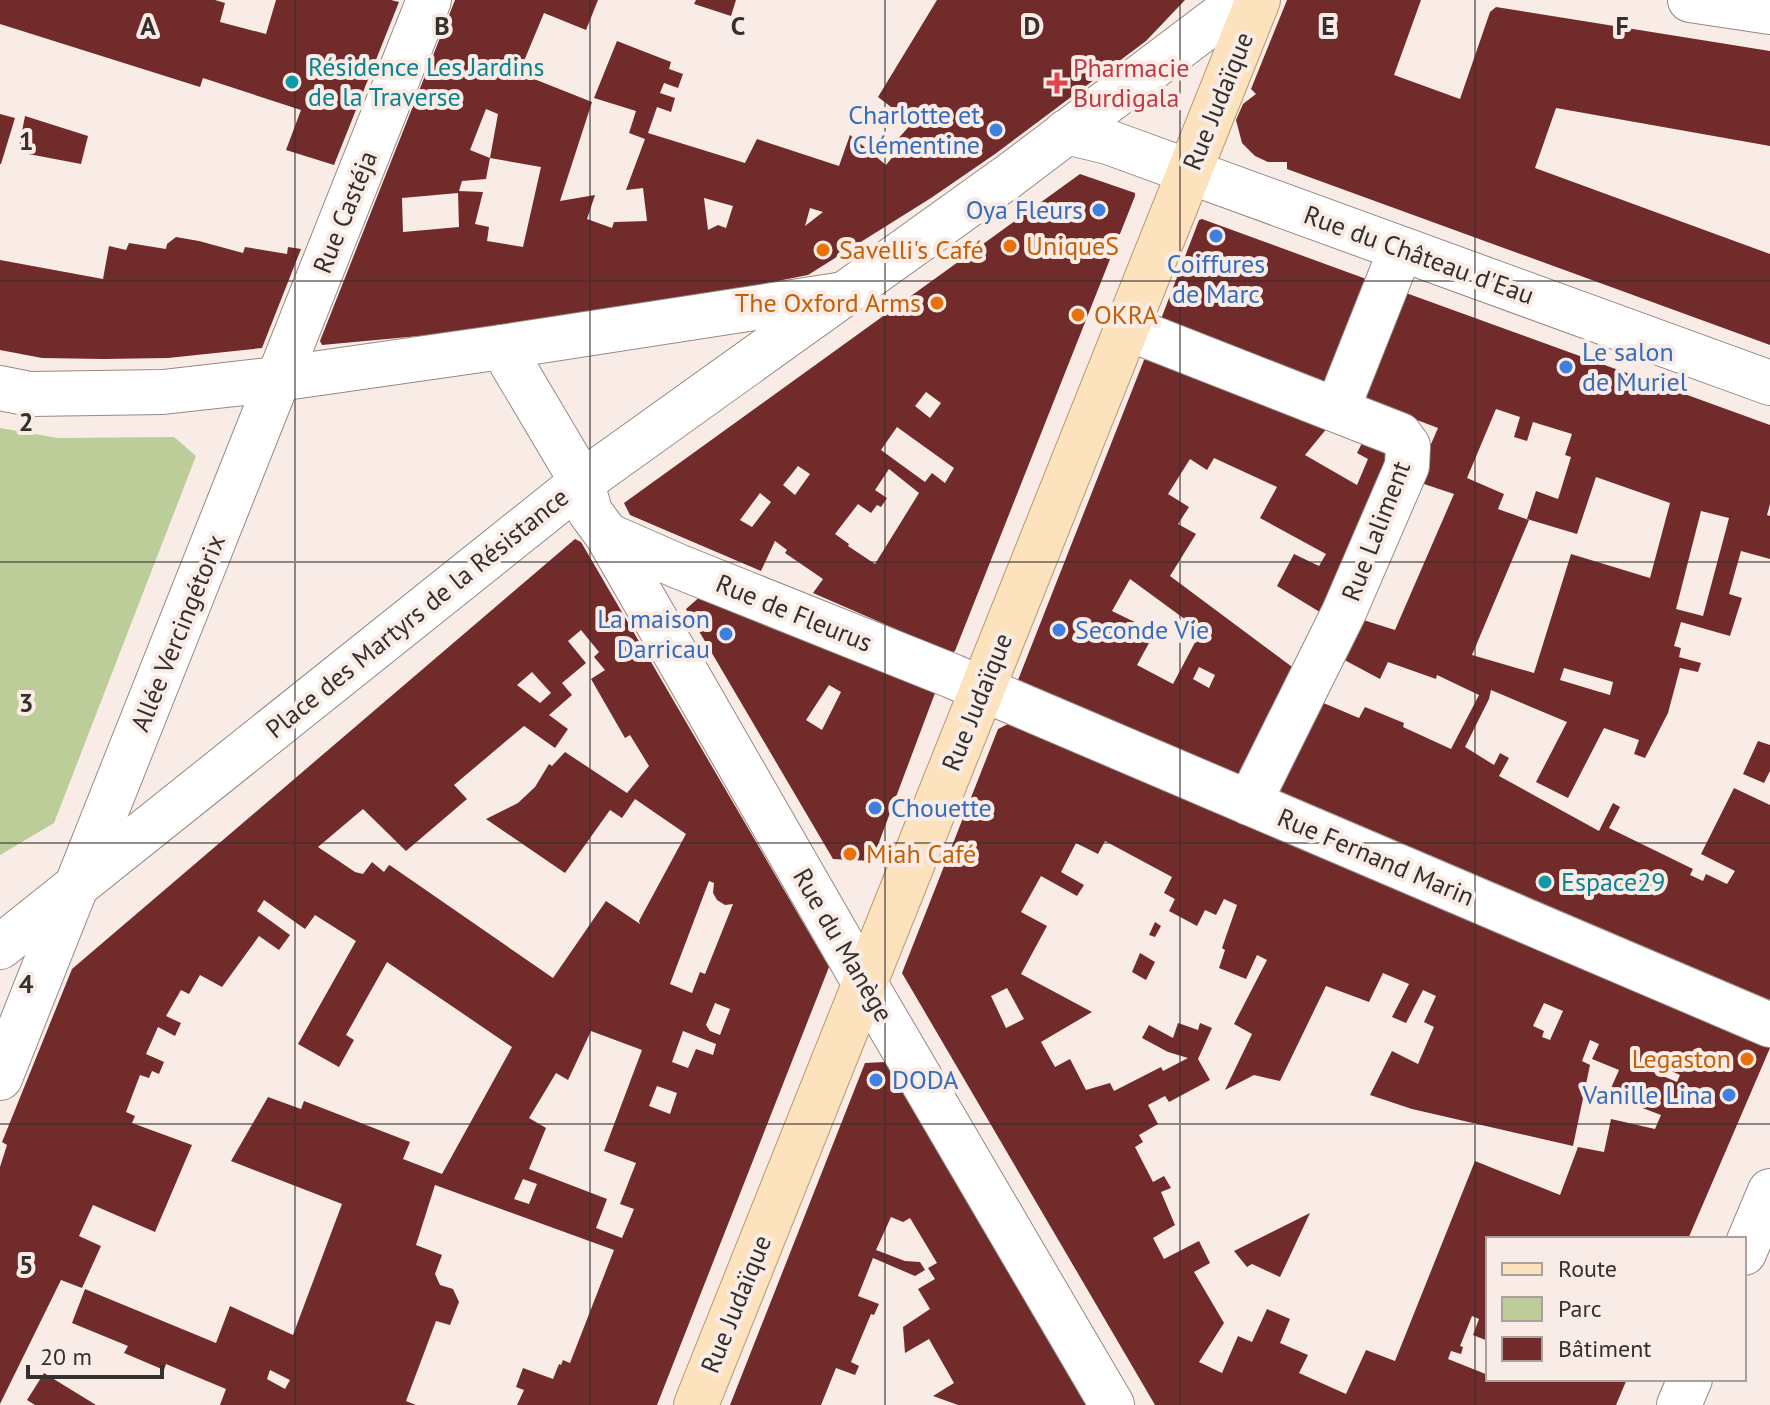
<svg xmlns="http://www.w3.org/2000/svg" width="1770" height="1405" font-family="'PT Sans',sans-serif">
	<rect width="100%" height="100%" fill="#f9ece6"/>
	<path fill="#bccd9a" d="M0 428 58 438 174 437 196 456 54 823 0 855Z"/>
	<g fill="#712b2a" fill-rule="evenodd">
		<path d="M0 0H215L225 3 220 22 266 34 276 0H391L399 2 334 165 286 150 301 110 203 78 200 87 0 24Z"/>
		<path d="M455 0H598L586 30 544 13 519 73 592 102 560 201 595 195 587 219 612 228 614 222 647 221 643 188 626 190 645 139 629 133 636 111 594 98 617 41 671 62 669 69 683 74 678 88 664 83 660 93 675 98 671 112 657 107 648 133 745 163 757 139 839 166 850 135 886 165 903 144 897 140 912 123 878 97 937 0H1185L1146 41 995 154 931 198 808 275 707 295 462 332 322 345 320 341ZM486 109 498 114 490 158 541 167 523 247 487 241 489 227 475 224 483 192 459 191 462 181 486 179 490 158 470 150ZM458 193 459 227 403 232 402 198ZM704 198 733 206 726 228 718 225 708 230ZM810 208 823 212 805 226Z"/>
		<path d="M696 0H736L731 16 694 4Z"/>
		<path d="M1287 0H1421L1394 75 1460 99 1490 12 1496 7 1770 51V146L1556 108 1535 168 1770 254V345L1287 169V162H1268L1255 156 1242 143 1236 120 1243 104 1256 94 1251 89Z"/>
		<path d="M0 114 15 118 1 164H0Z"/>
		<path d="M25 116 88 136 81 164 18 152Z"/>
		<path d="M1080 174 1135 193V196L955 651 951 653 813 593 823 579 785 553 787 550 775 541 761 571 630 515 624 503ZM926 392 941 403 930 418 915 406ZM897 427 954 468 945 483 932 473 925 482 881 450ZM798 466 810 474 795 495 783 485ZM889 469 919 493 875 564 848 546 849 544 835 534 858 504 871 513 877 505 881 507 887 498 875 490ZM760 493 771 502 752 527 740 520Z"/>
		<path d="M1202 219 1369 280 1328 386 1161 319 1199 220Z"/>
		<path d="M176 237 199 241 243 253 245 247 287 254 288 247 301 249 262 348 168 358 103 359 42 358 0 350V260L103 279 109 246 126 250 129 243 166 249 167 244Z"/>
		<path d="M1406 293 1770 425V504L1767 515 1770 516V559L1741 551 1729 594 1742 598 1730 636 1681 622 1674 646 1681 648 1679 657 1701 663 1698 672 1680 668 1668 713 1645 758 1634 754 1639 740 1604 728 1568 798 1536 782 1567 722 1491 690 1489 699 1465 747 1494 765 1500 753 1509 758 1499 776 1599 831 1613 803 1620 807 1609 828 1693 869 1690 875 1703 881 1706 874 1727 884 1735 871 1701 854 1734 788 1770 805V1000L1268 786 1314 699 1359 718 1365 707 1404 723 1403 727 1451 749 1479 695 1437 675 1436 679 1388 662 1380 679 1337 656 1357 618 1395 630 1454 494 1415 481 1438 428 1359 398ZM1496 409 1520 417 1514 437 1527 441 1533 422 1572 434 1565 455 1571 457 1558 499 1536 491 1527 519 1577 534 1596 477 1670 503 1650 578 1571 554 1534 673 1472 655 1529 520 1498 509 1504 494 1467 478ZM1701 511 1729 518 1703 616 1676 609ZM1564 668 1613 682 1610 695 1560 680Z"/>
		<path d="M1149 358 1328 427 1305 455 1357 485 1368 459 1357 453 1363 441 1391 452 1328 617 1277 586 1294 554 1319 566 1326 554 1260 518 1277 487 1214 458 1207 470 1190 459 1168 494 1189 507 1178 524 1196 534 1170 576 1299 672 1245 777 1018 680 1144 360ZM1130 579 1201 631 1173 684 1137 665 1155 632 1112 611ZM1199 667 1215 675 1209 688 1193 679Z"/>
		<path d="M575 539 581 542 829 967 657 1405H517L524 1390 516 1387 523 1368 553 1379 559 1364 561 1365 563 1360 570 1363 614 1250 435 1185 416 1245 442 1255 435 1274 440 1285 453 1289 459 1302 450 1325 436 1321 406 1401 416 1405H220L226 1389 166 1364 164 1370 124 1353 128 1346 72 1323 85 1289 216 1343 230 1306 293 1335 342 1204 231 1161 268 1097 301 1109 304 1101 410 1142 403 1159 442 1174 512 1047 387 962 346 1035 354 1040 339 1067 298 1044 356 941 315 915 305 929 264 900 257 911 290 935 279 950 259 936 222 987 200 975 189 994 181 990 166 1016 181 1023 175 1036 158 1027 146 1054 164 1062 159 1074 152 1071 149 1078 140 1075 126 1112 135 1116 132 1123 192 1145 155 1232 93 1205 79 1236 101 1246 82 1288 61 1280 0 1404V1167L7 1145 2 1142 72 969ZM581 630 599 652 594 657 605 670 591 679 625 738 630 735 649 766 627 793 565 752 552 766 549 764 535 787 518 803 486 819 565 873 610 810 622 818 635 799 686 834 639 921 640 924 606 901 553 978 391 866 389 865 384 872 372 862 363 874 355 872 318 847 363 809 406 851 467 799 454 785 524 726 555 748 568 729 549 715 572 695 562 683 586 663 568 641ZM532 672 551 693 540 703 517 685ZM709 881 714 883 713 893 717 900 725 905 733 904 705 974 700 972 692 993 670 984ZM715 1003 730 1009 720 1035 710 1031 706 1025ZM591 1031 642 1050 604 1151 636 1163 620 1204 634 1209 622 1238 596 1228 607 1199 529 1169 546 1128 529 1118 556 1073 568 1080ZM683 1031 716 1044 713 1055 696 1049 688 1068 672 1062ZM657 1086 677 1093 670 1114 649 1106ZM523 1179 537 1184 529 1204 514 1199ZM270 1370 290 1380 285 1389 267 1379Z"/>
		<path d="M703 594 935 693 872 861 833 859 686 609ZM829 685 841 692 822 730 806 720Z"/>
		<path d="M1008 724 1770 1048 1688 1239H1488V1341L1473 1335 1479 1319 1472 1316 1460 1346 1463 1347 1461 1354 1451 1351 1448 1359 1488 1375V1379H1627L1616 1405H1155L902 973 998 729ZM1105 841 1172 877 1164 893 1175 899 1169 911 1197 926 1205 910 1216 915 1224 899 1237 905 1222 948 1225 950 1219 968 1246 979 1257 955 1267 960 1234 1024 1252 1034 1225 1090 1254 1075 1280 1081 1326 986 1369 1002 1383 973 1409 984 1392 1017 1406 1023 1423 990 1436 996 1424 1022 1434 1027 1418 1064 1392 1051 1370 1095 1412 1109 1573 1146 1590 1065 1582 1061 1590 1040 1599 1044 1592 1059 1619 1070 1608 1095 1661 1115 1655 1129 1611 1119 1604 1152 1578 1147 1560 1195 1475 1161 1395 1361 1366 1350 1346 1394 1299 1373 1308 1355 1280 1343 1290 1319 1267 1309 1252 1342 1238 1336 1222 1373 1199 1362 1224 1323 1194 1272 1210 1263 1199 1241 1164 1259 1153 1238 1175 1225 1161 1192 1171 1188 1164 1176 1153 1182 1135 1147 1143 1142 1139 1135 1158 1124 1148 1105 1165 1096 1169 1102 1210 1080 1198 1059 1212 1028 1200 1023 1198 1030 1178 1023 1173 1038 1149 1025 1142 1038 1168 1052 1188 1058 1163 1071 1161 1067 1114 1091 1110 1083 1086 1090 1070 1059 1055 1067 1041 1042 1092 1012 1021 974 1047 926 1021 912 1041 876 1077 896 1084 885 1061 872 1076 843 1098 854ZM1007 988 1024 1019 1006 1028 991 996ZM1544 1003 1563 1011 1550 1040 1542 1037 1544 1031 1533 1026ZM1650 1061 1680 1075 1677 1082 1646 1069Z"/>
		<path d="M1758 741 1770 745V771L1764 783 1743 774Z"/>
		<path d="M1155 922 1161 926 1155 937 1149 935Z"/>
		<path d="M1140 953 1155 962 1146 980 1132 972Z"/>
		<path d="M885 1062 1086 1405H958L933 1396 954 1383 929 1339 905 1353 903 1327 930 1309 918 1289 935 1279 928 1268 937 1263 910 1218 903 1222 891 1217 876 1250 905 1261 920 1262 925 1270 915 1276 873 1258 858 1296 879 1304 874 1315 871 1314 851 1362 859 1366 855 1375 836 1368 821 1405H730L865 1063Z"/>
		<path d="M1310 1213 1280 1277 1252 1264 1247 1267 1234 1251Z"/>
		<path d="M44 1373 96 1405H35L27 1400Z"/>
	</g>
	<g fill="none" stroke-linecap="round" stroke-linejoin="round">
		<g stroke="#958a84" stroke-width="46">
			<g id="minor">
				<path d="M1690 0 1770 12"/>
				<path d="M1066 132 1108 142 1770 383"/>
				<path d="M1127 328 1400 435 1408 446 1407 466 1344 612 1249 803"/>
				<path d="M502 347 582 482 590 512 607 535 864 982 1112 1405"/>
				<path d="M0 388 30 394 163 392 278 379 502 347 838 295"/>
				<path d="M1337 410 1401 249"/>
				<path d="M607 535 680 567 952 676 1770 1025"/>
				<path d="M0 947 582 482 1009 176 1242 0"/>
				<path d="M0 1078 429 0"/>
				<path d="M1744 1253 1770 1191"/>
				<path d="M1679 1405 1690 1379"/>
			</g>
		</g>
		<g stroke="#b6976f" stroke-width="46">
			<path id="major" d="M696 1405 1258 0"/>
		</g>
		<use href="#minor" stroke="#fff" stroke-width="44"/>
		<use href="#major" stroke="#fde2be" stroke-width="44"/>
	</g>
	<path fill="none" stroke="#35302e" stroke-width="2" stroke-opacity="0.55" d="M295 0V1405M590 0V1405M885 0V1405M1180 0V1405M1475 0V1405M0 281H1770M0 562H1770M0 843H1770M0 1124H1770"/>
	<g fill="#0f9aa8" stroke="#f9ece6" stroke-width="3">
		<circle cx="292" cy="82" r="8"/>
		<circle cx="1545" cy="882" r="8"/>
	</g>
	<path fill="#e0444e" stroke="#f9ece6" stroke-width="3" d="M1053 71h8v8h8v8h-8v8h-8v-8h-8v-8h8z"/>
	<g fill="#3f7fe0" stroke="#f9ece6" stroke-width="3">
		<circle cx="996" cy="130" r="8"/>
		<circle cx="1099" cy="210" r="8"/>
		<circle cx="1216" cy="236" r="8"/>
		<circle cx="1566" cy="367" r="8"/>
		<circle cx="1059" cy="630" r="8"/>
		<circle cx="726" cy="634" r="8"/>
		<circle cx="875" cy="808" r="8"/>
		<circle cx="876" cy="1080" r="8"/>
		<circle cx="1729" cy="1095" r="8"/>
	</g>
	<g fill="#e8710a" stroke="#f9ece6" stroke-width="3">
		<circle cx="1010" cy="246" r="8"/>
		<circle cx="823" cy="250" r="8"/>
		<circle cx="937" cy="303" r="8"/>
		<circle cx="1078" cy="315" r="8"/>
		<circle cx="850" cy="854" r="8"/>
		<circle cx="1747" cy="1059" r="8"/>
	</g>
	<g text-anchor="middle" stroke-width="8" stroke-linejoin="round" paint-order="stroke">
		<g font-size="26" fill="#0d838f" stroke="#f9ece6" text-anchor="start">
			<text x="308" y="76">Résidence Les Jardins<tspan x="308" dy="30">de la Traverse</tspan></text>
			<text x="1561" y="891">Espace29</text>
		</g>
		<g font-size="26" fill="#be3a42" stroke="#f9ece6" text-anchor="start">
			<text x="1073" y="77">Pharmacie<tspan x="1073" dy="30">Burdigala</tspan></text>
		</g>
		<g font-size="26" fill="#35302e" stroke="#f9ece6">
			<text transform="translate(1218 101) rotate(-68)" y="9">Rue Judaïque</text>
			<text transform="translate(345 212) rotate(-68)" y="9">Rue Castéja</text>
			<text transform="translate(1419 255) rotate(20)" y="9">Rue du Château d'Eau</text>
			<text transform="translate(1376 531) rotate(-69)" y="9">Rue Laliment</text>
			<text transform="translate(417 613) rotate(-39)" y="9">Place des Martyrs de la Résistance</text>
			<text transform="translate(794 613) rotate(22)" y="9">Rue de Fleurus</text>
			<text transform="translate(178 633) rotate(-68)" y="9">Allée Vercingétorix</text>
			<text transform="translate(977 702) rotate(-68)" y="9">Rue Judaïque</text>
			<text transform="translate(1376 857) rotate(23)" y="9">Rue Fernand Marin</text>
			<text transform="translate(843 945) rotate(60)" y="9">Rue du Manège</text>
			<text transform="translate(736 1304) rotate(-68)" y="9">Rue Judaïque</text>
		</g>
		<g font-size="26" fill="#366cbe" stroke="#f9ece6" text-anchor="end">
			<text x="980" y="124">Charlotte et<tspan x="980" dy="30">Clémentine</tspan></text>
			<text x="1083" y="219">Oya Fleurs</text>
			<text x="1216" y="273" text-anchor="middle">Coiffures<tspan x="1216" dy="30">de Marc</tspan></text>
			<text x="1582" y="361" text-anchor="start">Le salon<tspan x="1582" dy="30">de Muriel</tspan></text>
			<text x="710" y="628">La maison<tspan x="710" dy="30">Darricau</tspan></text>
			<text x="1075" y="639" text-anchor="start">Seconde Vie</text>
			<text x="891" y="817" text-anchor="start">Chouette</text>
			<text x="892" y="1089" text-anchor="start">DODA</text>
			<text x="1713" y="1104">Vanille Lina</text>
		</g>
		<g font-size="26" fill="#c56008" stroke="#f9ece6" text-anchor="start">
			<text x="1026" y="255">UniqueS</text>
			<text x="839" y="259">Savelli's Café</text>
			<text x="921" y="312" text-anchor="end">The Oxford Arms</text>
			<text x="1094" y="324">OKRA</text>
			<text x="866" y="863">Miah Café</text>
			<text x="1731" y="1068" text-anchor="end">Legaston</text>
		</g>
	</g>
	<g font-size="26" text-anchor="middle" font-weight="bold" fill="#35302e" stroke="#f9ece6" stroke-width="8" stroke-linejoin="round" paint-order="stroke">
		<text x="148" y="35">A</text>
		<text x="442" y="35">B</text>
		<text x="738" y="35">C</text>
		<text x="1032" y="35">D</text>
		<text x="1328" y="35">E</text>
		<text x="1622" y="35">F</text>
		<text x="26" y="150">1</text>
		<text x="26" y="431">2</text>
		<text x="26" y="712">3</text>
		<text x="26" y="993">4</text>
		<text x="26" y="1274">5</text>
	</g>
	<rect x="1486" y="1237" width="260" height="144" fill="#f9ece6" stroke="#aba19c" stroke-width="2"/>
	<rect x="1502" y="1263" width="40" height="12" fill="#fde2be" stroke="#aba19c" stroke-width="2"/>
	<text x="1558" y="1277" font-size="24" fill="#35302e">Route</text>
	<rect x="1502" y="1297" width="40" height="24" fill="#bccd9a" stroke="#aba19c" stroke-width="2"/>
	<text x="1558" y="1317" font-size="24" fill="#35302e">Parc</text>
	<rect x="1502" y="1337" width="40" height="24" fill="#712b2a" stroke="#aba19c" stroke-width="2"/>
	<text x="1558" y="1357" font-size="24" fill="#35302e">Bâtiment</text>
	<path d="M28 1365v12h134v-12" fill="none" stroke="#35302e" stroke-width="4"/>
	<text x="40" y="1365" font-size="24" fill="#35302e" stroke="#f9ece6" stroke-width="6" paint-order="stroke">20 m</text>
</svg>
